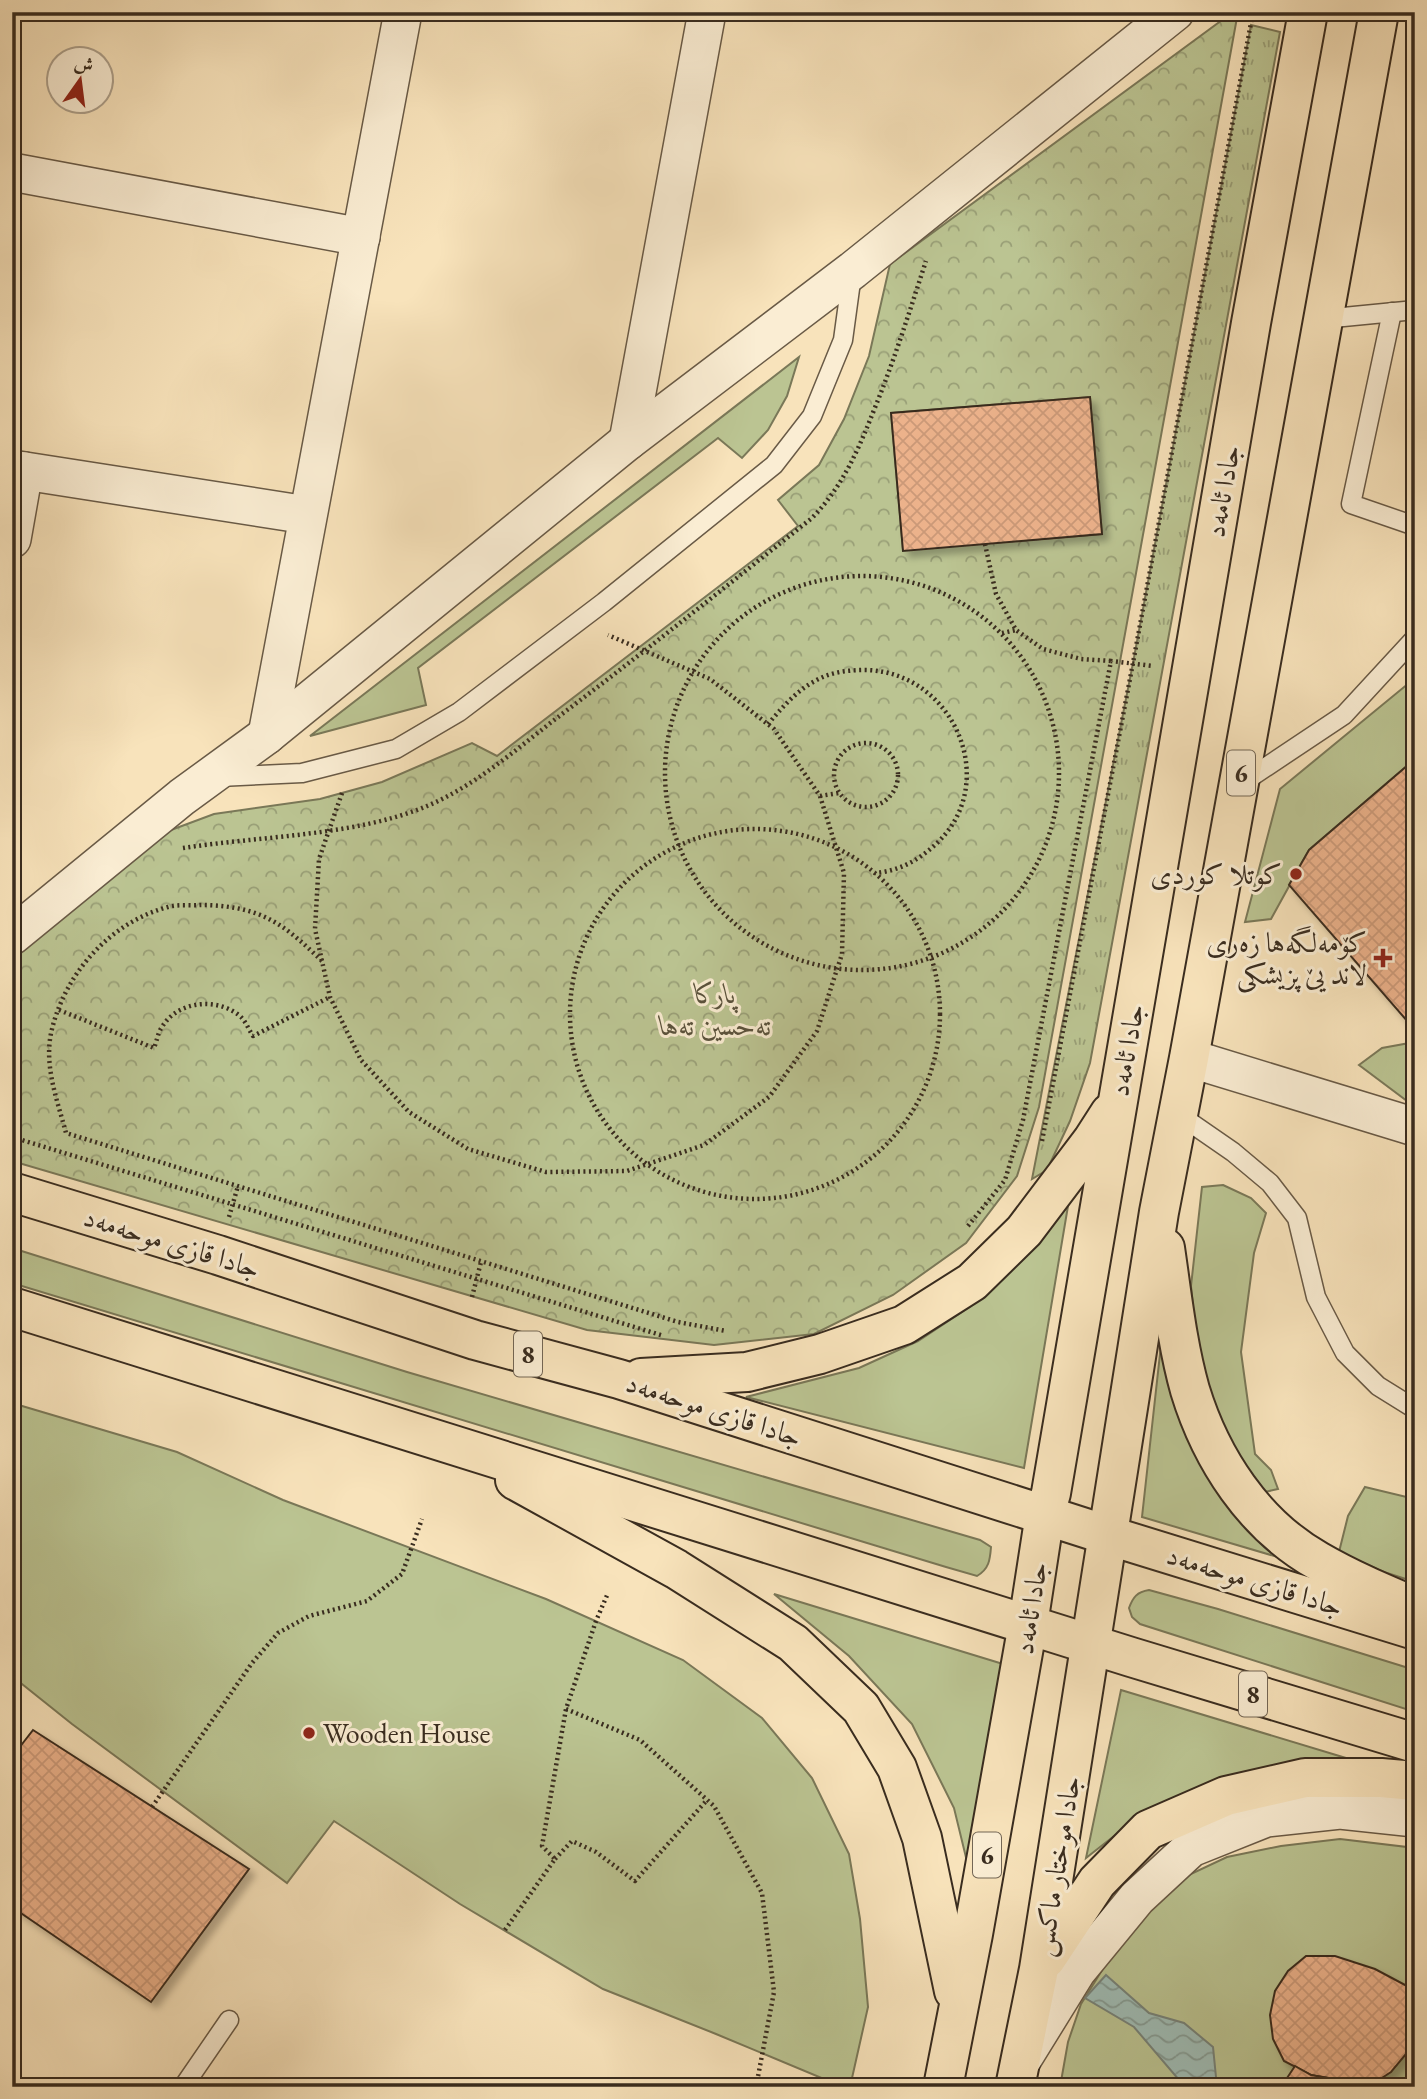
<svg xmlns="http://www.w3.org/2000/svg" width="1427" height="2099" font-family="'EB Garamond',Amiri,serif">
	<defs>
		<pattern id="grass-tufts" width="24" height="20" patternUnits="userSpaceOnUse" patternTransform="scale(1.75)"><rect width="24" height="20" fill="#bbc492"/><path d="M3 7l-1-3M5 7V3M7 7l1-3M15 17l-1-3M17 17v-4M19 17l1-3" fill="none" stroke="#999f77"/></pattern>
		<pattern id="forest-crowns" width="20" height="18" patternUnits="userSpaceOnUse" patternTransform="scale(1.75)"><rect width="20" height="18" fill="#bbc492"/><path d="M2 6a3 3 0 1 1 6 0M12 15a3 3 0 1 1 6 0" fill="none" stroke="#999f77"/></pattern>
		<pattern id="water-waves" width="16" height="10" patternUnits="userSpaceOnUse" patternTransform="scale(1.75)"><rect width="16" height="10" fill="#9fbdb6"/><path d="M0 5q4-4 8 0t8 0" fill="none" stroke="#839a93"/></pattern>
		<pattern id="building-cross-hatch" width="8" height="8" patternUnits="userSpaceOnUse" patternTransform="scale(1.75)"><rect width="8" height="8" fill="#ecb28b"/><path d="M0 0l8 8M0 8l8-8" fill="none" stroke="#cb9978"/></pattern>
		<filter id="shadow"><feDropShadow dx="6" dy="6" stdDeviation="3.5" flood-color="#0004"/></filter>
	</defs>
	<rect width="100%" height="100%" fill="#f8e3bb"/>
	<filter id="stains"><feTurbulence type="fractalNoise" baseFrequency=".00286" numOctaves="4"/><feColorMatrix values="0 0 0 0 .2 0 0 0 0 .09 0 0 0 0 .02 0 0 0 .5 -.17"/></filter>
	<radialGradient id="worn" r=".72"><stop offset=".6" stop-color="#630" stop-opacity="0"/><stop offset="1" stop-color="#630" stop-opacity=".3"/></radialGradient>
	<path fill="url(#grass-tufts)" stroke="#7a7858" stroke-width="2" d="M1251 25 1280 32 1090 1063 1070 1121 1047 1170 1032 1179 1133 663Z"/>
	<path fill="url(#forest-crowns)" stroke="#7a7858" stroke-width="2" fill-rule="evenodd" d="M1233 12H1238L1039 1107 1017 1176 966 1243 893 1295 814 1334 714 1345 587 1330 12 1161V942L155 836 214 814 320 799 382 782 472 743 497 756 798 526 778 500 819 465 844 419 869 356 890 264ZM1090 397 1102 534 903 550 891 413Z"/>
	<g fill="#bbc492" stroke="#7a7858" stroke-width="2">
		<path d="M799 357 787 396 768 430 742 458 718 438 418 668 426 705 310 736Z"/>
		<path d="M1415 678V759L1309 850 1271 919 1245 922 1280 789Z"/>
		<path d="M1415 1042V1107L1359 1065 1382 1048Z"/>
		<path d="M1223 1185 1251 1198 1266 1213 1254 1253 1241 1352 1255 1454 1271 1470 1278 1489 1265 1492 1256 1490 1215 1415 1197 1348 1191 1286 1202 1187Z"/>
		<path d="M1069 1200 1024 1468 746 1397 859 1368 918 1341 971 1306 1015 1267Z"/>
		<path d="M12 1248 407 1372 980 1540 991 1547C990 1560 989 1569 977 1576L946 1567 12 1283Z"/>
		<path d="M1162 1336 1291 1561 1142 1517Z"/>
		<path d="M12 1403 177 1452 283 1500 546 1599 683 1660 762 1718 812 1778 849 1854 860 1919 868 2007 850 2087H843L716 2034 603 1989 460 1904 334 1821 287 1883 72 1724 12 1676Z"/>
		<path d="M1365 1487 1415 1499V1582L1384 1572 1339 1552 1348 1516Z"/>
		<path d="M1149 1590 1218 1609 1415 1670V1712L1140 1624 1132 1617 1129 1608C1133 1597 1137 1592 1149 1590Z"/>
		<path d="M774 1594 1003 1664 971 1878 954 1808 912 1724 849 1656Z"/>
		<path d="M1121 1690 1346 1758 1221 1779 1137 1818 1086 1858Z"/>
		<path d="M1340 1839 1415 1848V2087H1060L1068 2042 1081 2004 1109 1959 1139 1921 1178 1880 1227 1857 1281 1846Z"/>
	</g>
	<path fill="url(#water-waves)" stroke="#76837a" stroke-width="2" d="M1106 1975 1149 2013 1184 2023 1213 2047 1216 2077 1222 2087H1185L1134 2027 1085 1998Z"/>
	<g fill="url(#building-cross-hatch)" stroke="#392c1f" stroke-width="2" filter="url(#shadow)">
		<path d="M1090 397 1102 534 903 551 891 413Z"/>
		<path d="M1415 759V1030L1289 885 1309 850Z"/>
		<path d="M33 1730 249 1869 151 2002 12 1907V1757Z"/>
		<path d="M1306 1956H1335L1375 1969 1407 1986 1414 2009 1413 2032 1406 2054 1391 2072 1371 2085 1311 2075 1284 2061 1273 2039 1270 2015 1275 1991 1288 1971Z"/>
		<path d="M1295 2066 1311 2075 1361 2084 1362 2087H1310L1285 2081Z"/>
	</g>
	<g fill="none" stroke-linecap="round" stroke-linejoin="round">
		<g stroke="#695a46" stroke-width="21">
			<g id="service">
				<path d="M1392 312 1351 504 1415 526"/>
				<path d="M1323 319 1415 310"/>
				<path d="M219 777 302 773 396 749 459 712 604 602 774 465 812 416 843 340 852 274"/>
				<path d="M1242 783 1344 715 1415 638"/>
				<path d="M1178 1114 1233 1152 1270 1183 1297 1218 1316 1297 1345 1353 1378 1386 1415 1409"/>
				<path d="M183 2087 229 2020"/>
			</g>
		</g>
		<g stroke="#695a46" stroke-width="40">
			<g id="minor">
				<path d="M12 172 361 237"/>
				<path d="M628 441 707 12"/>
				<path d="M12 469 307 515"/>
				<path d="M12 539 24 471"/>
				<path d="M267 735 403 12"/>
				<path d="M12 936 182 797 267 735 628 441 853 270 1175 12"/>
				<path d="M1189 1058 1415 1127"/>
				<path d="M1022 2060 1077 1971 1137 1898 1191 1848 1266 1818 1340 1810 1415 1818"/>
			</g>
		</g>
		<g stroke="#392c1f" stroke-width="42">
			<g id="primary">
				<path d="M12 1192 218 1255 475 1340 619 1379 1107 1535 1415 1630"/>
				<path d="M1165 1248C1172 1295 1177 1344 1190 1390 1211 1459 1254 1525 1318 1561 1349 1579 1382 1593 1415 1607"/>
				<path d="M12 1307 1131 1657 1415 1743"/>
				<path d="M641 1378 747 1372 820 1354 904 1325 972 1282 1024 1231 1092 1141 1110 1113"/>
				<path d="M515 1480 676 1569 793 1643 861 1708 897 1768 922 1838 954 1991"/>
				<path d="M1046 1959 1097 1882 1148 1830 1226 1796 1305 1778H1381L1415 1781"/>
				<path d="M943 2087 973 1934 1028 1624 1045 1514 1051 1493 1251 323 1308 12"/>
				<path d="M1015 2087 1039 1969 1159 1212 1189 1058 1379 12"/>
			</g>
		</g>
		<g stroke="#392c1f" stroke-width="4.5" stroke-dasharray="2 3.5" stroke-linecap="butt">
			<path d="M1212 20 1221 12"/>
			<path d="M985 544 996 594 1016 630 1043 649 1081 659 1111 661"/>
			<circle cx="862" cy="773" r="197"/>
			<path d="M1002 633 1016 630"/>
			<path d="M768 724C782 708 796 691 815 681 830 672 848 670 866 670 954 672 1002 783 936 844 919 860 899 871 875 873"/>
			<circle cx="866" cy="775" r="32"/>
			<path d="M342 793 319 859 315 929 322 961 330 997 361 1060 409 1112 468 1149 546 1172 627 1171 704 1145 769 1097 817 1031 842 954 844 873 820 796 774 729 710 679 608 635"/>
			<path d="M820 796 839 793"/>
			<circle cx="755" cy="1014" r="185"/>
			<path d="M183 848C260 836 356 836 427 806 477 785 520 746 562 714 647 650 729 584 812 518 844 485 859 448 876 405 895 358 910 310 926 261"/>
			<path d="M322 961C305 945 288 928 267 918 247 908 222 905 200 905 190 906 178 904 168 907 111 922 66 972 52 1029 43 1064 57 1099 66 1133L678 1322 726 1331"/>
			<path d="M59 1010 154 1048C157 1041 158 1032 162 1027 178 1000 219 997 241 1017 246 1022 249 1030 253 1036L330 997"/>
			<path d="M12 1137 664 1336"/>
			<path d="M1042 1141 1133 663 1253 12"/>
			<path d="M229 1217 238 1186"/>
			<path d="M968 1226 1005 1180 1023 1120 1111 661 1153 666"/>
			<path d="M472 1297 481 1262"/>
			<path d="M566 1709 640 1740 714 1806 762 1893 774 1992 756 2087"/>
			<path d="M152 1807 252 1663 278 1633 309 1616 367 1601 402 1574 422 1519"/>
			<path d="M555 1859 572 1841 596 1852 635 1881 707 1800"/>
			<path d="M505 1930 555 1859 542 1846 566 1709 596 1621 608 1593"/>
		</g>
		<use href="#service" stroke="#faedd3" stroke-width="18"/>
		<use href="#minor" stroke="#faedd3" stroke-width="37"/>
		<use href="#primary" stroke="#f8e3bb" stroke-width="38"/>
	</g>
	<g fill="#8f2418" stroke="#faedd3" stroke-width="2.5">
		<circle cx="1296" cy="874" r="7"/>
		<path d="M1379.5 947.5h7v7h7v7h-7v7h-7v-7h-7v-7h7z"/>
		<circle cx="309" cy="1733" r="7"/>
	</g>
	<g text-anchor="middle" stroke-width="6" stroke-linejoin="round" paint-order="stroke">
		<g fill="#faedd3" stroke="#736655" stroke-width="2">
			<rect x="1227" y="750.5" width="28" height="45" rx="5"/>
			<rect x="514" y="1331.5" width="28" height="45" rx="5"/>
			<rect x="1239" y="1671.5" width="28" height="45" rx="5"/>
			<rect x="973" y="1832.5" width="28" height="45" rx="5"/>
		</g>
		<g font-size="26" font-weight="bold" fill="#392c1f">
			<text x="1241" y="782">6</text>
			<text x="528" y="1363">8</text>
			<text x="1253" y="1703">8</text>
			<text x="987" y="1864">6</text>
		</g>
		<g font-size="28" fill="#392c1f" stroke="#faedd3">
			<text transform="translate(1222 491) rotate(-80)" y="10">جادا ئامەد</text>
			<text transform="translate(1126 1050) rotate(-80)" y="10">جادا ئامەد</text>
			<text transform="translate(172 1242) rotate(17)" y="10">جادا قازی موحەمەد</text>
			<text transform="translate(714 1409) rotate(18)" y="10">جادا قازی موحەمەد</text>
			<text transform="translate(1255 1580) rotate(17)" y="10">جادا قازی موحەمەد</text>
			<text transform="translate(1030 1608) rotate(-81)" y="10">جادا ئامەد</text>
			<text transform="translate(1056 1866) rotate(-81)" y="10">جادا موختار ماكس</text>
		</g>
		<g font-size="28" fill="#392c1f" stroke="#faedd3" text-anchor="end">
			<text x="1282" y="884">كوتلا كوردی</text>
			<text x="1367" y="952">کۆمه‌لگه‌ها زه‌ری<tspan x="1367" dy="32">لاند یێ پزیشکی</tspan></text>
			<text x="323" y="1743" text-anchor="start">Wooden House</text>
		</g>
		<g font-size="28" font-style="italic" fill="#5a523c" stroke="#faedd3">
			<text x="716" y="1003">پارکا<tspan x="716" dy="32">تەحسین تەها</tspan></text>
		</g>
	</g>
	<rect width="1427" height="2099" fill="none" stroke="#f8e3bb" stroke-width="42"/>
	<rect x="14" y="14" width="1399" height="2071" fill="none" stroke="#392c1f" stroke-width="3.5"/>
	<rect x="21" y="21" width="1385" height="2057" fill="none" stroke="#392c1f" stroke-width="2"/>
	<g transform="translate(80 80) rotate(14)"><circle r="33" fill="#faedd3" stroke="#ada08b" stroke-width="2"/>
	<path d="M0-5L12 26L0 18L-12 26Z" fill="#8f2418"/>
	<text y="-10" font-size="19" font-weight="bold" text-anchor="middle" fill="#392c1f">ش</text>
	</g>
	<rect width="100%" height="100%" filter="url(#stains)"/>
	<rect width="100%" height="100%" fill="url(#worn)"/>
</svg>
